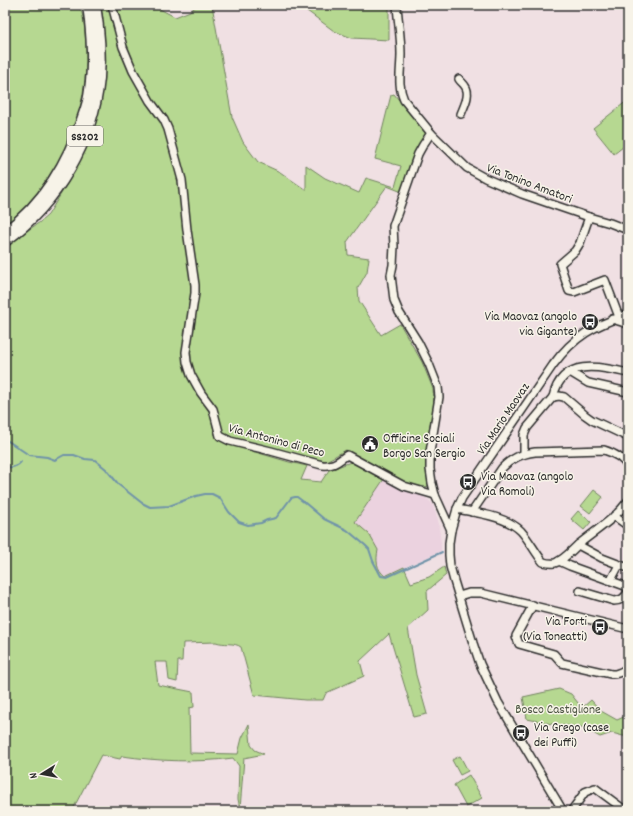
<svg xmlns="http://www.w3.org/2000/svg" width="633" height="816" font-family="Dekko,sans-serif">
	<rect width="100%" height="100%" fill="#f0e0e3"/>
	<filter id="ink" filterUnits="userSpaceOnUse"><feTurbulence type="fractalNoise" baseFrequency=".025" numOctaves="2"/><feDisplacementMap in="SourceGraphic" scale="8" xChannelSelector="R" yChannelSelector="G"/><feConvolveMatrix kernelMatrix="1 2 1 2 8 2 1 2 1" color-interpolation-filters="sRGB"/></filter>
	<g filter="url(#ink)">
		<path fill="#ebd2df" d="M384 479 404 490 423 496 432 503 438 520 441 543V551L385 576 381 573 378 568 376 558 378 550 355 522Z"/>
		<g fill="#b6d891" stroke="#70825e">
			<path d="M5 5H79C85 18 85 33 86 47 89 115 59 183 5 225Z"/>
			<path d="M100 5H109L117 33 161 121 168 141 179 177 192 287 189 307 183 358 186 374 210 413 215 435 225 443 289 462 307 466 301 480 321 482 329 470 351 462 384 479 355 522 369 534 378 550C376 560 376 569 385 576L404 567 411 583 429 577 444 567 446 575 427 591 428 610 408 628 416 675 427 714 414 717 389 634 360 661 364 676 326 693 323 700H305L254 695 241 647C234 642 224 645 216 642L183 643 182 661H178L177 682 169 680 167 662H155L158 685 193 692 194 707 189 708 190 753 238 754 242 738 249 724 251 745 255 750 264 754 244 758 240 809 238 799 239 766 233 758C198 763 157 761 122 756L120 759 101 755 72 811H5V248L21 235 40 222 48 215 67 184 89 138 98 111 103 88 105 62 104 38 103 18Z"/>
			<path d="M114 5H152L175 17 190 11 198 5H212L232 117 243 142 258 162 280 172 306 190V165L325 178 359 193 366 178 395 187 401 166 375 159 391 95 394 94 426 133 412 159 402 192 387 186 347 242 348 255 369 258 367 272 358 288 359 301 381 335 400 324 422 362 433 389 434 405 430 425 426 467 429 486 419 488 397 481 346 450 326 461 231 439 222 433 217 412 212 401 199 384 192 369 189 354 194 314 188 210 182 166 172 134 164 115 147 90 136 72 126 46Z"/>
			<path d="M299 5H389V40L352 38 334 31Z"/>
			<path d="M628 100V143L614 154 593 128Z"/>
			<path d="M594 490 603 497 590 513 581 506Z"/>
			<path d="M578 511 591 522 584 530 571 519Z"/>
			<path d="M559 689 571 694 582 708 591 700 601 711 617 720 628 715V736H623L612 733 600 737 582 727 557 725 527 719 523 697Z"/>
			<path d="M460 756 468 771 460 775 452 760Z"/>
			<path d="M469 775 482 798 466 807 454 785Z"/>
		</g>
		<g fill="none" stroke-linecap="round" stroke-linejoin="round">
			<g stroke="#6f93a9" stroke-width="2">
				<path d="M5 439 29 455 47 457 55 460 64 455H74L85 459 95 460 106 469 119 485 142 503 150 507 169 506 196 496 205 494H212L220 498 229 512 239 522 248 525 261 523 267 520 276 518 291 498 295 497H297L305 503 324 519 347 530 365 545 369 549 373 561 381 576 387 577 442 552"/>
				<path d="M5 467C11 468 17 467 21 462"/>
			</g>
			<g stroke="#2b2b2b" stroke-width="10">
				<g id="minor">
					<path d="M112 5 123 47 133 71 150 101 164 120 168 129 179 169 182 180 187 230 195 285V293L186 352 187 362 191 375 201 393 213 409 220 436 230 441 271 451 322 465C334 466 337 462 347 455L404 486 435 495"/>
					<path d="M397 5C398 21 401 38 401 54 401 70 397 85 404 100L431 133 467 168 485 178 522 194 589 217 610 223 628 230"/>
					<path d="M459 79C461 82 463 83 465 86 471 94 464 106 461 114"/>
					<path d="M431 133 423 145 418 154 393 226 394 246 393 265 391 275 394 300 399 312 418 342 429 364 438 387 439 397 430 452V469L432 483 435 495 451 530"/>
					<path d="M589 217 580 243 575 251 560 264 569 291 574 292 605 280 619 317"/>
					<path d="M612 319 628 324"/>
					<path d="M570 372 588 383 628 392"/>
					<path d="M553 397 559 396 564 397 585 415 592 420 628 437"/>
					<path d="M524 454V435L527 428 553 397C562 358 599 366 628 373"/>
					<path d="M457 509C477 513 506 516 521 531 529 540 535 552 543 562 547 563 551 564 555 563 564 560 572 550 579 544 596 530 615 519 628 501"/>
					<path d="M472 512 502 468C512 458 521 454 535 452L604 450C614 453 623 458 628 467"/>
					<path d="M614 516 628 526"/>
					<path d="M578 545 602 558 628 568"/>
					<path d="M559 561 570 566 625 586 628 589"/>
					<path d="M611 580 619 565"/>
					<path d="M580 591 614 601C620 601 625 598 628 592"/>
					<path d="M459 596 469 593H481L628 629"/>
					<path d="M533 605 516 636 519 644 554 654 562 663 611 674C618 675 622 671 628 668"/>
					<path d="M572 810 585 792 595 788 622 808 624 811"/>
					<path d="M563 811 498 702 480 664 473 643 454 581 450 566 449 555V543L451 530 457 509 462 498 553 365C575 335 594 326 628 314"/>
				</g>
			</g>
			<g stroke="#2b2b2b" stroke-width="13">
				<g id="highway">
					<path d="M5 232C43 205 69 161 83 117 86 109 89 100 90 90 94 62 92 33 88 5"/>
					<path d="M5 241C57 203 93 142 99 78 101 53 99 29 95 5"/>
				</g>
			</g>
			<use href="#minor" stroke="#f7f3e8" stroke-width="7"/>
			<use href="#highway" stroke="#f7f3e8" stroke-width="10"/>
		</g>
	</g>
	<defs>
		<g id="bus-disc" transform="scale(0.9)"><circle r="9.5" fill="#2b2b2b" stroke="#f7f3e8"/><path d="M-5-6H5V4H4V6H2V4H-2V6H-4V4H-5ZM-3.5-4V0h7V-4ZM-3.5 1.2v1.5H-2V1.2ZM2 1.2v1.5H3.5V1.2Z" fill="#fff"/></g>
		<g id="civic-disc" transform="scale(0.9)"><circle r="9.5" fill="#2b2b2b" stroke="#f7f3e8"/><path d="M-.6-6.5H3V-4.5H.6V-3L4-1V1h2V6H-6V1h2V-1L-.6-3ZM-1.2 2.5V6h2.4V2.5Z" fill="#fff"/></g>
	</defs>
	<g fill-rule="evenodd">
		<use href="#bus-disc" x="590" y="322"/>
		<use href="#civic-disc" x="370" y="444"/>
		<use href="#bus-disc" x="468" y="482"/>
		<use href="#bus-disc" x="600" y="627"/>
		<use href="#bus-disc" x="521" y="733"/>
	</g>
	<g text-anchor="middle" stroke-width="3" stroke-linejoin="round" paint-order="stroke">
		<rect fill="#f7f3e8" stroke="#686764" stroke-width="1" x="67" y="126" width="36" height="20" rx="3"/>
		<g font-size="12" font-weight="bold" fill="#2b2b2b">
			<text x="85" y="140">SS202</text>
		</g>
		<g font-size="13" fill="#2b2b2b" stroke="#f7f3e8">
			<text transform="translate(530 182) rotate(21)" y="5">Via Tonino Amatori</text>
			<text transform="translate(502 418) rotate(-56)" y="5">Via Mario Maovaz</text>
			<text transform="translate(277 439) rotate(15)" y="5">Via Antonino di Peco</text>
		</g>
		<g font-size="13" fill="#2b2b2b" stroke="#f7f3e8" text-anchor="start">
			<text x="577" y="320" text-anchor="end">Via Maovaz (angolo<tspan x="577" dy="15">via Gigante)</tspan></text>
			<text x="383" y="442">Officine Sociali<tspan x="383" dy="15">Borgo San Sergio</tspan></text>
			<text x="481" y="480">Via Maovaz (angolo<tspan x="481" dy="15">Via Romoli)</tspan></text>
			<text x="587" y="625" text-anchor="end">Via Forti<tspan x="587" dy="15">(Via Toneatti)</tspan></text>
			<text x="534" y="731">Via Grego (case<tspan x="534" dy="15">dei Puffi)</tspan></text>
		</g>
		<g font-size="13" fill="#4e5644" stroke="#f7f3e8">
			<text x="558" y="713">Bosco Castiglione</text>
		</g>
	</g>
	<rect width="633" height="816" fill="none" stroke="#f7f3e8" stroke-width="20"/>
	<rect x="10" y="10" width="613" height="796" fill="none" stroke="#2b2b2b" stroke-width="1.5" filter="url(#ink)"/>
	<g transform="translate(42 774) rotate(259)" stroke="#f7f3e8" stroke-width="3" paint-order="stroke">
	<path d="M0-3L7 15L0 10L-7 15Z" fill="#2b2b2b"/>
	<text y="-6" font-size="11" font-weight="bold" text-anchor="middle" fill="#2b2b2b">N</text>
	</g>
</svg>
